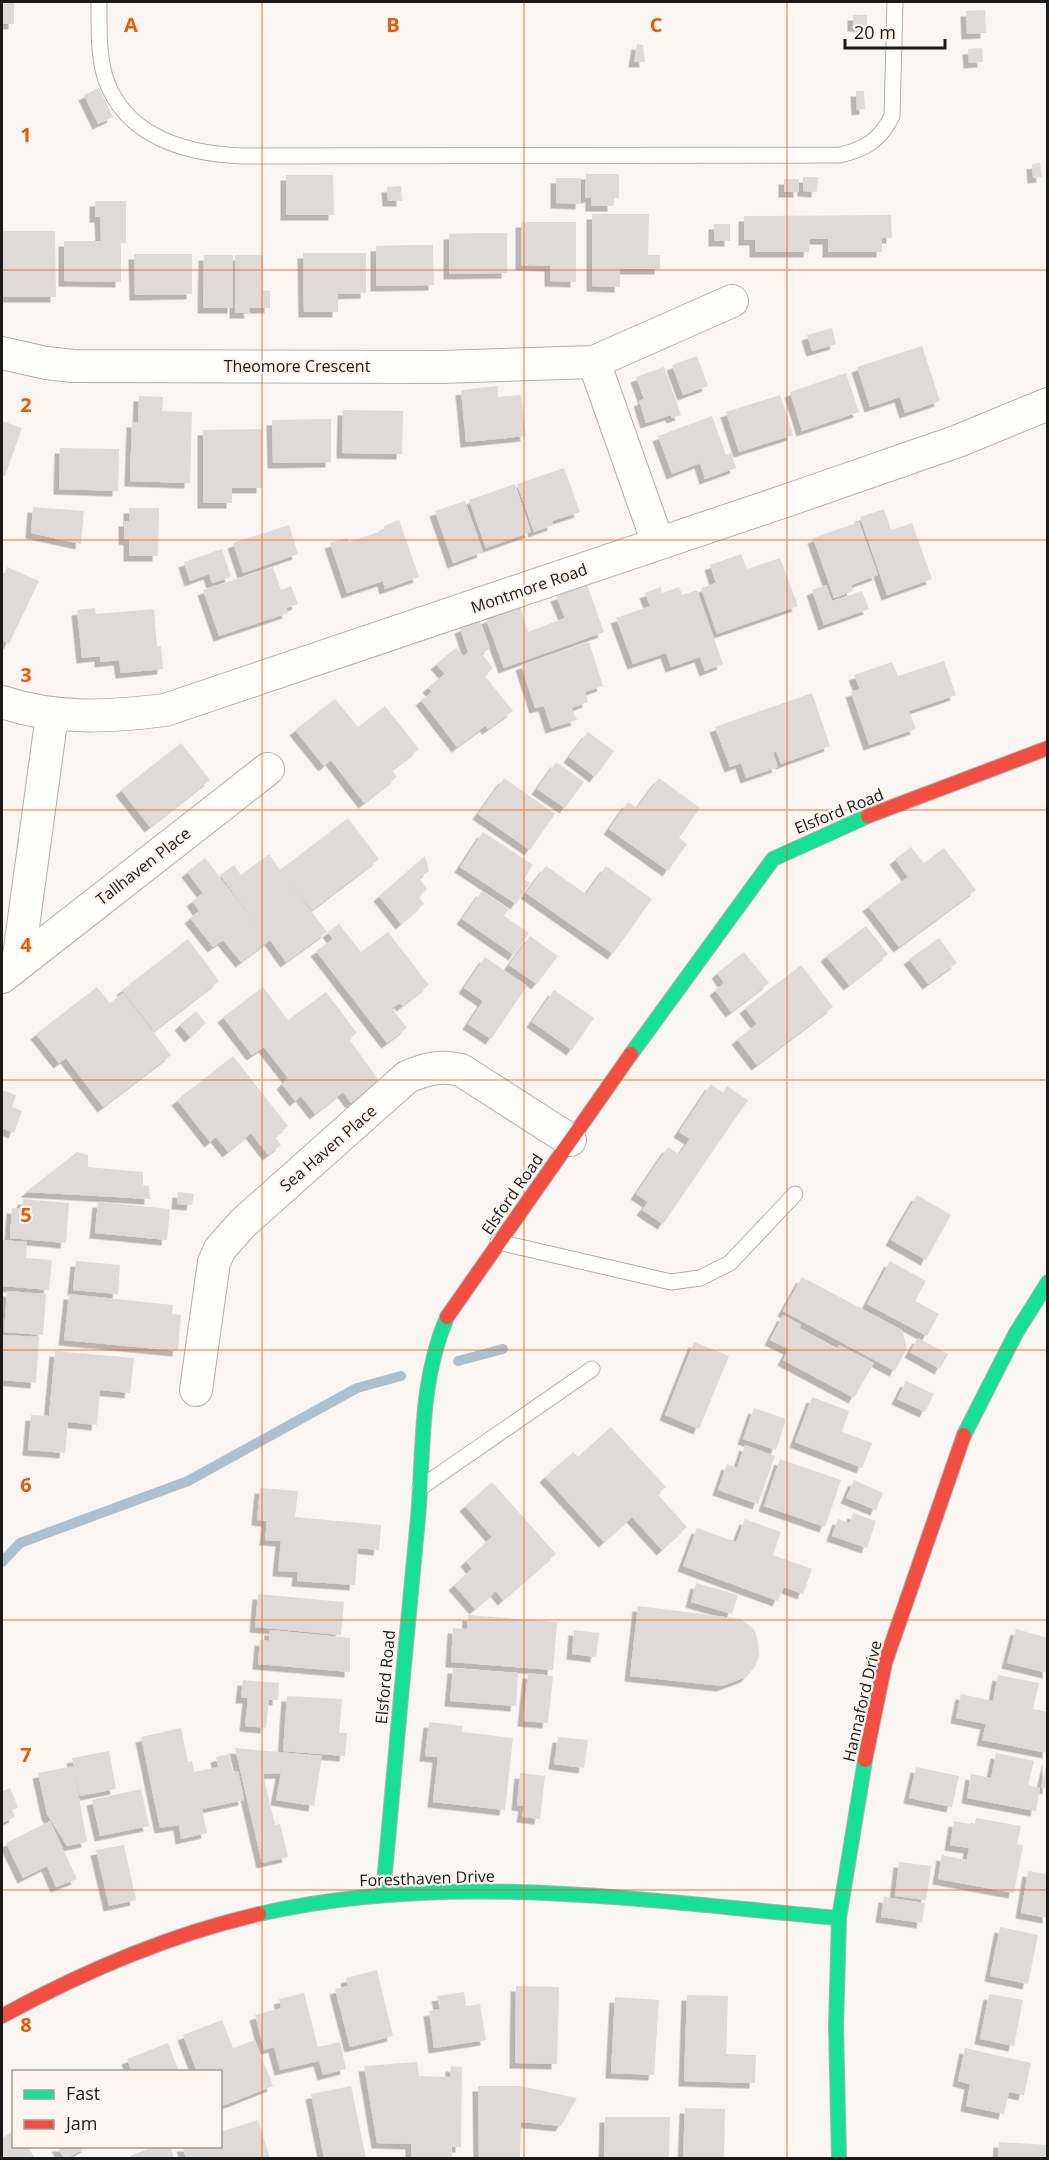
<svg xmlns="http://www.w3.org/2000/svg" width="1049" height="2160" font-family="'Open Sans',sans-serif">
	<defs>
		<filter id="shadow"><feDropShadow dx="-5.5" dy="5.5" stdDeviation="0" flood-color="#0004"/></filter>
	</defs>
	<rect width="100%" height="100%" fill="#f9f5f2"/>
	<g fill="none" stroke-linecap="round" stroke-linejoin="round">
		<g stroke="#adc0ce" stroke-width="10">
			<path d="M458 1361 503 1349"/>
			<path d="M2 1562 20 1543 188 1481 357 1388 401 1376"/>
		</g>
	</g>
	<g fill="#dddad8" filter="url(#shadow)">
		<rect x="2" y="2" width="12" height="22"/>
		<path d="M985 10 986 33 967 34 966 11Z"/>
		<path d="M853 15H867V27L853 26Z"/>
		<path d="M637 44 643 45 645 62H634Z"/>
		<path d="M982 48 983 62 969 63 968 49Z"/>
		<path d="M99 88 113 117 98 124 84 95Z"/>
		<path d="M856 91H864L865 109 857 110Z"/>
		<path d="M1040 163 1042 177 1033 178 1032 164Z"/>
		<path d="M586 174H619V198H613V206H591V197L585 198Z"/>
		<path d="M286 175H333L334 215H286Z"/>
		<path d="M803 177H818L817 192 803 191Z"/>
		<path d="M556 178H581V204L556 203Z"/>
		<rect x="784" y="179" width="15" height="13"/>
		<path d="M401 186 402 201H388L387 187Z"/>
		<path d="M95 201H126V243H121V282L64 281V241H101L100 217H95Z"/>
		<path d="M592 214H649L648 255H660V269H620V287L592 286Z"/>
		<path d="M891 215 892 238H882V252H828V239H810L809 252H755V240H744V216Z"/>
		<path d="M521 222H576V282L550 281V266L521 265Z"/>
		<rect x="714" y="224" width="16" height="17"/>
		<path d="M2 231H55L56 297H2Z"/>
		<path d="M478 233H507V273L449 274V234Z"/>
		<path d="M405 245H433L434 285 376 286V246Z"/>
		<path d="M303 253H366V293L338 294V312H304Z"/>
		<path d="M134 254H192V294L135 295Z"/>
		<path d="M204 255H233V308H203Z"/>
		<path d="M235 255H263V290L270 291V308H249L250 313H235Z"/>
		<path d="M832 328 836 344 812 351 807 335Z"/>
		<path d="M922 346 940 401 905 413 900 397 870 407 857 367Z"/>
		<path d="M697 356 708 386 683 395 672 365Z"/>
		<path d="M664 367 681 415 672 418 671 415 646 423 639 401 644 399 636 377Z"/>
		<path d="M846 373 859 412 802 431 790 392Z"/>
		<path d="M498 386V397L521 395 526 436 466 442 461 390Z"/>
		<path d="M780 395 793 435 739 452 726 412Z"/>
		<path d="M139 396 163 397 162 411 192 412 190 483 130 481 132 422H138Z"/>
		<path d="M343 410 403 411 402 454 342 453Z"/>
		<path d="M712 416 726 455 731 453 736 468 705 479 700 463 672 474 658 436Z"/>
		<path d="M331 419V462L273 463 272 420Z"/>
		<path d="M2 421 22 428 5 476 2 475Z"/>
		<path d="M262 429V488H232V503H203V430Z"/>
		<path d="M60 448 119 449 118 491 59 489Z"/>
		<path d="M564 468 580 512 552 521 553 525 534 532 517 484Z"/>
		<path d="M515 484 531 532 486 548 469 500Z"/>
		<path d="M465 501 483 552 453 563 435 511Z"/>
		<path d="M33 507 84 511 81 544 31 533Z"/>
		<path d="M129 508H159L158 556H129V540L124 539V521H129Z"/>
		<path d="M884 509 891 530 912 523 932 579 887 595 860 517Z"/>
		<path d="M399 520 419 577 385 589 383 581 347 593 330 543 347 538 349 542 385 530 384 526Z"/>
		<path d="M859 522 878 575 851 585 853 591 834 598 813 538Z"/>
		<path d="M289 525 298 554 243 573 233 543Z"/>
		<path d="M222 549 231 577 212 583 209 574 190 581 184 562Z"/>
		<path d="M741 554 747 569 780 558 798 606 717 634 701 588 716 583 710 565Z"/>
		<path d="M7 567 39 581 9 644 2 640V579Z"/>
		<path d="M273 567 281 590 291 586 298 604 286 608 288 613 219 636 203 590Z"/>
		<path d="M587 585 604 632 504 668 486 619 520 607 528 632 565 618 556 596Z"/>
		<path d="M826 585 832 601 862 591 869 609 824 625 812 590Z"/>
		<path d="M661 587 662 593 679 587 682 595 697 590 723 664 705 671 700 657 671 667 666 653 633 664 616 618 650 606 645 593Z"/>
		<path d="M95 608 96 614 154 609 157 646H161L163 669 121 673 119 660 100 662V656L82 658 77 610Z"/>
		<path d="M480 621 490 648 482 654 493 668 485 676 513 711 488 729 485 726 457 747 421 700 432 692 428 687 445 674 436 664 456 648 464 656 468 652 460 628Z"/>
		<path d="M589 642 603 686 585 692 588 702 572 708 577 720 551 728 544 706 535 708 521 665Z"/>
		<path d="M944 661 956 695 909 711 916 729 869 745 851 692 860 689 854 675 892 662 898 676Z"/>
		<path d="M812 693 830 746 781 764 776 751 773 753 778 767 746 778 741 763 730 767 715 727Z"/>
		<path d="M335 699 358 727 385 706 419 749 392 770 397 777 364 803 331 760 324 766 295 730Z"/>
		<path d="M588 732 614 751 595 777 569 757Z"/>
		<path d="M181 743 210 780 150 827 121 790Z"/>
		<path d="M556 762 584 782 565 808 537 789Z"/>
		<path d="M504 778 555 814 530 850 478 814Z"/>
		<path d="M659 778 700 808 679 838 687 844 668 871 609 829 628 802 637 808Z"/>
		<path d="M348 818 379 859 312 910 285 876 327 932 286 962 270 940 241 962 223 940 213 947 190 918 199 911 192 901 203 893 187 872 205 858 265 936 220 875 234 865 241 875 269 854 280 870Z"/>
		<path d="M483 832 533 865 524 879 530 883 516 904 460 867Z"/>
		<path d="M911 847 924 863 944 848 976 890 899 947 868 906 908 877 895 859Z"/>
		<path d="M425 856 429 871 419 878 427 889 419 897 424 904 401 924 379 896Z"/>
		<path d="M546 866 586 894 606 866 652 899 613 954 526 893Z"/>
		<path d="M482 891 509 909 504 916 529 933 514 955 462 919Z"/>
		<path d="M339 924 361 952 388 932 429 985 402 1006 400 1003 392 1008 407 1028 387 1043 316 951 333 939 328 932Z"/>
		<path d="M866 926 888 954 849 985 826 956Z"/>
		<path d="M530 936 558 956 537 984 509 965Z"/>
		<path d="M939 938 957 963 928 984 909 959Z"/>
		<path d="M188 939 219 981 154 1031 122 990Z"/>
		<path d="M744 952 769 983 731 1012 715 990 724 983 717 973Z"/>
		<path d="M485 957 527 986 491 1039 468 1024 483 1001 464 988Z"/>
		<path d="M801 965 833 1007 757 1065 737 1039 757 1024 745 1008Z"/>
		<path d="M97 987 110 1003 123 993 171 1055 103 1107 66 1058 59 1063 36 1034Z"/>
		<path d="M263 987 288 1020 326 992 357 1033 349 1039 380 1082 351 1103 343 1092 315 1114 301 1096 295 1101 282 1084 288 1078 264 1047 252 1055 223 1017Z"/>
		<path d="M554 990 594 1018 572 1050 532 1022Z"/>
		<path d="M196 1011 206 1023 190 1037 180 1025Z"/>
		<path d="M233 1056 288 1126 275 1137 281 1145 268 1155 251 1133 228 1152 216 1137 210 1142 177 1100Z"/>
		<path d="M711 1084 723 1093 727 1086 748 1100 663 1224 642 1210 648 1202 636 1194 668 1147 679 1154 690 1139 679 1132Z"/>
		<path d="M2 1090 16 1095 12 1107 22 1111 14 1133 2 1128Z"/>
		<path d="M77 1152 88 1155V1167L143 1172V1185L149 1186 150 1199 26 1192Z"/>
		<path d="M178 1192 194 1194 192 1205 177 1204Z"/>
		<path d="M917 1195 951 1215 926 1260 891 1240Z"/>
		<path d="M23 1199 69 1203 66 1243 10 1238 12 1208 22 1209Z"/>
		<path d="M98 1202 170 1209 167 1240 95 1233Z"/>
		<path d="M2 1240 27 1242 26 1258 52 1260 49 1290 2 1286Z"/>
		<path d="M76 1261 120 1265 118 1294 73 1290Z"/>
		<path d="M890 1261 926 1281 915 1301 939 1314 927 1336 867 1304Z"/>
		<path d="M802 1277 902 1330 907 1348 895 1371 783 1311Z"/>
		<path d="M7 1291 46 1294 43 1335 4 1332Z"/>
		<path d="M69 1294 173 1305 172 1314 181 1315 178 1351 64 1340Z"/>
		<path d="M783 1315 801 1325 799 1328 837 1349 839 1345 874 1363 854 1398 783 1360 789 1349 770 1340Z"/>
		<path d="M2 1335 39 1337 36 1383 2 1380Z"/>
		<path d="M918 1338 948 1354 940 1369 910 1352Z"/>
		<path d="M694 1342 729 1356 699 1429 665 1415Z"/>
		<path d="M55 1351 134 1358 130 1393 100 1390 97 1425 68 1422 65 1453 28 1450 31 1415 49 1416Z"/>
		<path d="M906 1381 934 1394 925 1412 897 1399Z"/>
		<path d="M812 1397 849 1411 842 1432 872 1443 862 1468 795 1442Z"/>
		<path d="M754 1408 786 1419 776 1450 743 1439Z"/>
		<path d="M611 1427 666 1487 657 1494 687 1527 662 1550 632 1517 604 1542 545 1477 573 1452 578 1457Z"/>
		<path d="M745 1445 775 1456 758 1504 718 1490 727 1464 737 1468Z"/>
		<path d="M780 1459 841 1480 825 1527 764 1506Z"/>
		<path d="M854 1480 883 1493 876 1510 846 1498Z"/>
		<path d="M492 1482 556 1554 503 1600 496 1591 475 1609 454 1585 472 1569 466 1561 492 1537 465 1506Z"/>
		<path d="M260 1488 298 1491 295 1517 381 1525 379 1550 358 1548 355 1585 297 1581 298 1572 278 1571 281 1541 265 1540 267 1521 257 1520Z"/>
		<path d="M853 1513 876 1521 867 1548 832 1536 838 1519 850 1523Z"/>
		<path d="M745 1519 781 1532 773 1555 812 1569 803 1594 784 1587 778 1601 683 1566 697 1528 736 1542Z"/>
		<path d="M696 1583 738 1595 732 1614 691 1602Z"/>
		<path d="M258 1594 344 1602 341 1635 255 1627Z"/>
		<path d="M638 1606 741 1619 754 1629 758 1641 759 1655 755 1667 746 1677 722 1686 630 1676Z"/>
		<path d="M468 1615 557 1622 553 1670 451 1662 453 1628 467 1629Z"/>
		<path d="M1016 1629 1048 1638V1673L1007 1663Z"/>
		<path d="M270 1630 350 1638V1672L258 1664 260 1640 269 1641Z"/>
		<path d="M574 1630 599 1633 596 1657 572 1654Z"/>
		<path d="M453 1668 518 1673 516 1706 450 1701Z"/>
		<path d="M528 1673 553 1676 548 1723 523 1721Z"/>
		<path d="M998 1675 1039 1683 1033 1709 1048 1712V1753L982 1740 986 1724 956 1718 961 1694 993 1701Z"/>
		<path d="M243 1680 279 1683 278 1700H269L266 1728 245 1726 248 1698H241Z"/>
		<path d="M287 1696 342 1699 339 1733H347L345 1756 283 1751Z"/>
		<path d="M429 1722 463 1726 462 1732 513 1738 505 1810 433 1802 438 1757 425 1756Z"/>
		<path d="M181 1728 188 1762 192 1761 194 1772 218 1767 216 1757 229 1754 233 1772 238 1771 244 1800 202 1809 207 1833 181 1839 179 1825 160 1828 141 1737Z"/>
		<path d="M558 1737 588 1740 584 1768 554 1764Z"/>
		<path d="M235 1748 322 1756 314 1806 276 1800 281 1773 263 1774 275 1825 280 1824 288 1857 262 1863Z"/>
		<path d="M109 1751 116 1789 80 1796 75 1775 87 1842 67 1846 47 1814 38 1773 74 1766 72 1758Z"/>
		<path d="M996 1753 1034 1761 1028 1785 1040 1788 1036 1811 967 1798 971 1774 991 1778Z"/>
		<path d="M1048 1759V1789L1041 1787Z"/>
		<path d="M916 1767 959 1776 952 1807 909 1798Z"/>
		<path d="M520 1773 545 1776 540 1819 522 1817 524 1806 517 1805Z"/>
		<path d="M10 1788 18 1807 12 1810 15 1817 2 1823V1791Z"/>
		<path d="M141 1789 149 1826 100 1836 92 1800Z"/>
		<path d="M976 1818 1021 1826 1017 1844 1023 1845 1014 1893 938 1879 942 1855 967 1860 969 1848 950 1845 954 1821 975 1825Z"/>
		<path d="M50 1821 77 1879 56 1887 47 1866 23 1878 6 1843Z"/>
		<path d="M124 1845 136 1900 109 1906 96 1850Z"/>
		<path d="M899 1862 931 1866 926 1900 895 1896Z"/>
		<path d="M1028 1871 1048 1874V1918L1021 1913Z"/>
		<path d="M884 1897 925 1903 922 1923 881 1917Z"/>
		<path d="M1000 1927 1038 1935 1028 1984 990 1976Z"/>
		<path d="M377 1970 393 2036 350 2047 335 1989 348 1986 346 1978Z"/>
		<path d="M516 1986 559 1987 557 2064 515 2063Z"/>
		<path d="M464 1992 466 2006 480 2004 486 2040 434 2048 429 2011 440 2009 437 1996Z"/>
		<path d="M304 1993 318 2047 340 2042 346 2069 323 2075 319 2061 280 2070 274 2047 264 2050 255 2015 281 2008 279 1999Z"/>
		<path d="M989 1994 1023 2000 1014 2046 980 2039Z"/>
		<path d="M687 1995 728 1996 726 2054 756 2055 755 2083 684 2081Z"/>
		<path d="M615 1997 659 2000 654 2075 611 2073Z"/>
		<path d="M222 2020 233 2048 255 2040 273 2086 220 2107V2072H197L183 2035Z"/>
		<path d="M168 2043 179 2072H132L127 2059Z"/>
		<path d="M965 2048 1031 2063 1024 2095 1009 2092 1004 2114 966 2106 970 2084 958 2081Z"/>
		<path d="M417 2062 419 2076 450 2077 451 2066 462 2067 461 2147H452V2158H411V2144L377 2143 364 2066Z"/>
		<path d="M351 2086 366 2158H324L311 2094Z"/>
		<path d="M478 2086H520L577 2098 561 2126 521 2122 520 2158H479Z"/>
		<path d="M685 2108 725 2109 724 2158H683Z"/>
		<path d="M605 2117H670L669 2158H604Z"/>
		<path d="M258 2120 270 2158H186L182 2146H220V2132Z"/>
		<path d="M14 2131V2146H27L35 2158H2V2138Z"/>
		<path d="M999 2142 1048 2145V2158H998Z"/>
		<path d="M57 2146H88L68 2158H64Z"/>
		<path d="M156 2146H170L174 2158H131L130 2156Z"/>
	</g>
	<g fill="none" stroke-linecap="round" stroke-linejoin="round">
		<g stroke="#b1aeac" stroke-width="17">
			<g id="lane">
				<path d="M99 2C99 26 98 57 106 80 127 138 188 154 243 156L840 155C866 149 880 140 892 116L895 2"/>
				<path d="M498 1242 671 1282 700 1278 730 1263 795 1194"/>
				<path d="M420 1488 592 1369"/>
			</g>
		</g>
		<g stroke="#b1aeac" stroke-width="34">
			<g id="street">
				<path d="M2 353 46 363 73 366 440 367 594 362 732 301"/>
				<path d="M594 362 658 543"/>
				<path d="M2 702C56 720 108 717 165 710L791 499 958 441 1048 404"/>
				<path d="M18 963 52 715"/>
				<path d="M2 977 268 769"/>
				<path d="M196 1390 214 1262 220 1249 243 1223 407 1077C426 1069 440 1065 461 1070L570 1140"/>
			</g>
		</g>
		<g stroke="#b1aeac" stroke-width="16">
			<g id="fast">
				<path d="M631 1054 773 859 868 816"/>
				<path d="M964 1435 1016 1333 1048 1282"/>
				<path d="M383 1894C394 1769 406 1643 418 1518 424 1449 419 1383 447 1317"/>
				<path d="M259 1914C450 1870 647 1901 839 1918"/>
				<path d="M839 2158 836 2026 839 1918 865 1760"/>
			</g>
		</g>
		<g stroke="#b1aeac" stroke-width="16">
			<g id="jam">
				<path d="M868 816 1048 748"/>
				<path d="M447 1317 631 1054"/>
				<path d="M865 1760 885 1663 964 1435"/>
				<path d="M2 2016C84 1971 168 1935 259 1914"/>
			</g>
		</g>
		<use href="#lane" stroke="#fefefd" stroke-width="15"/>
		<use href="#street" stroke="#fefefd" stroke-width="32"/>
		<use href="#fast" stroke="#16e098" stroke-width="14"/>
		<use href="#jam" stroke="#f24e42" stroke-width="14"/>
	</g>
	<path fill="none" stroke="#e8590c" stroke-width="1.5" stroke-opacity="0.55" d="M262 2V2158M524 2V2158M787 2V2158M2 270H1048M2 540H1048M2 810H1048M2 1080H1048M2 1350H1048M2 1620H1048M2 1890H1048"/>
	<g text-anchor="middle" stroke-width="4.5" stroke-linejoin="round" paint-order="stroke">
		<g font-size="16" fill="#1c1a18" stroke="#fcf5ef">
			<text x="297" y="372">Theomore Crescent</text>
			<text transform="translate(529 588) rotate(-19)" y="6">Montmore Road</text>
			<text transform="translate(839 811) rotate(-22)" y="6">Elsford Road</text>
			<text transform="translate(143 866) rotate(-38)" y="6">Tallhaven Place</text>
			<text transform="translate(328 1148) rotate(-41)" y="6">Sea Haven Place</text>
			<text transform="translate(512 1194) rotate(-55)" y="6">Elsford Road</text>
			<text transform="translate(385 1677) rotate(-85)" y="6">Elsford Road</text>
			<text transform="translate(862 1701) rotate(-77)" y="6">Hannaford Drive</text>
			<text transform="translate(427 1878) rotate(-2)" y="6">Foresthaven Drive</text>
		</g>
	</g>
	<g font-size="20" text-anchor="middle" font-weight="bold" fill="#e8590c" stroke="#fcf5ef" stroke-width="4.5" stroke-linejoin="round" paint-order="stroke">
		<text x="131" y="32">A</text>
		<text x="393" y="32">B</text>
		<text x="656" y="32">C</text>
		<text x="26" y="142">1</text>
		<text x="26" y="412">2</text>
		<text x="26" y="682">3</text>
		<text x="26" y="952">4</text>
		<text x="26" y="1222">5</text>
		<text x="26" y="1492">6</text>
		<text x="26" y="1762">7</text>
		<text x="26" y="2032">8</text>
	</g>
	<rect width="1049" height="2160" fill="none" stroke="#1c1a18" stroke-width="6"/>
	<rect x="12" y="2070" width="210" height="78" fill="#fcf5ef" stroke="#a29d99" stroke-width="1.5"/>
	<rect x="24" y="2090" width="30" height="9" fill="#16e098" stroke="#a29d99" stroke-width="1.5"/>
	<text x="66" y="2100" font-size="18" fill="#1c1a18">Fast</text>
	<rect x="24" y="2120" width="30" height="9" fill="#f24e42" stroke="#a29d99" stroke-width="1.5"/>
	<text x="66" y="2130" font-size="18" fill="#1c1a18">Jam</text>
	<path d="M845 39v9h100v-9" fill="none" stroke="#1c1a18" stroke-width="3"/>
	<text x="854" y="39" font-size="18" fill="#1c1a18" stroke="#fcf5ef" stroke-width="4.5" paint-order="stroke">20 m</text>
</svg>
